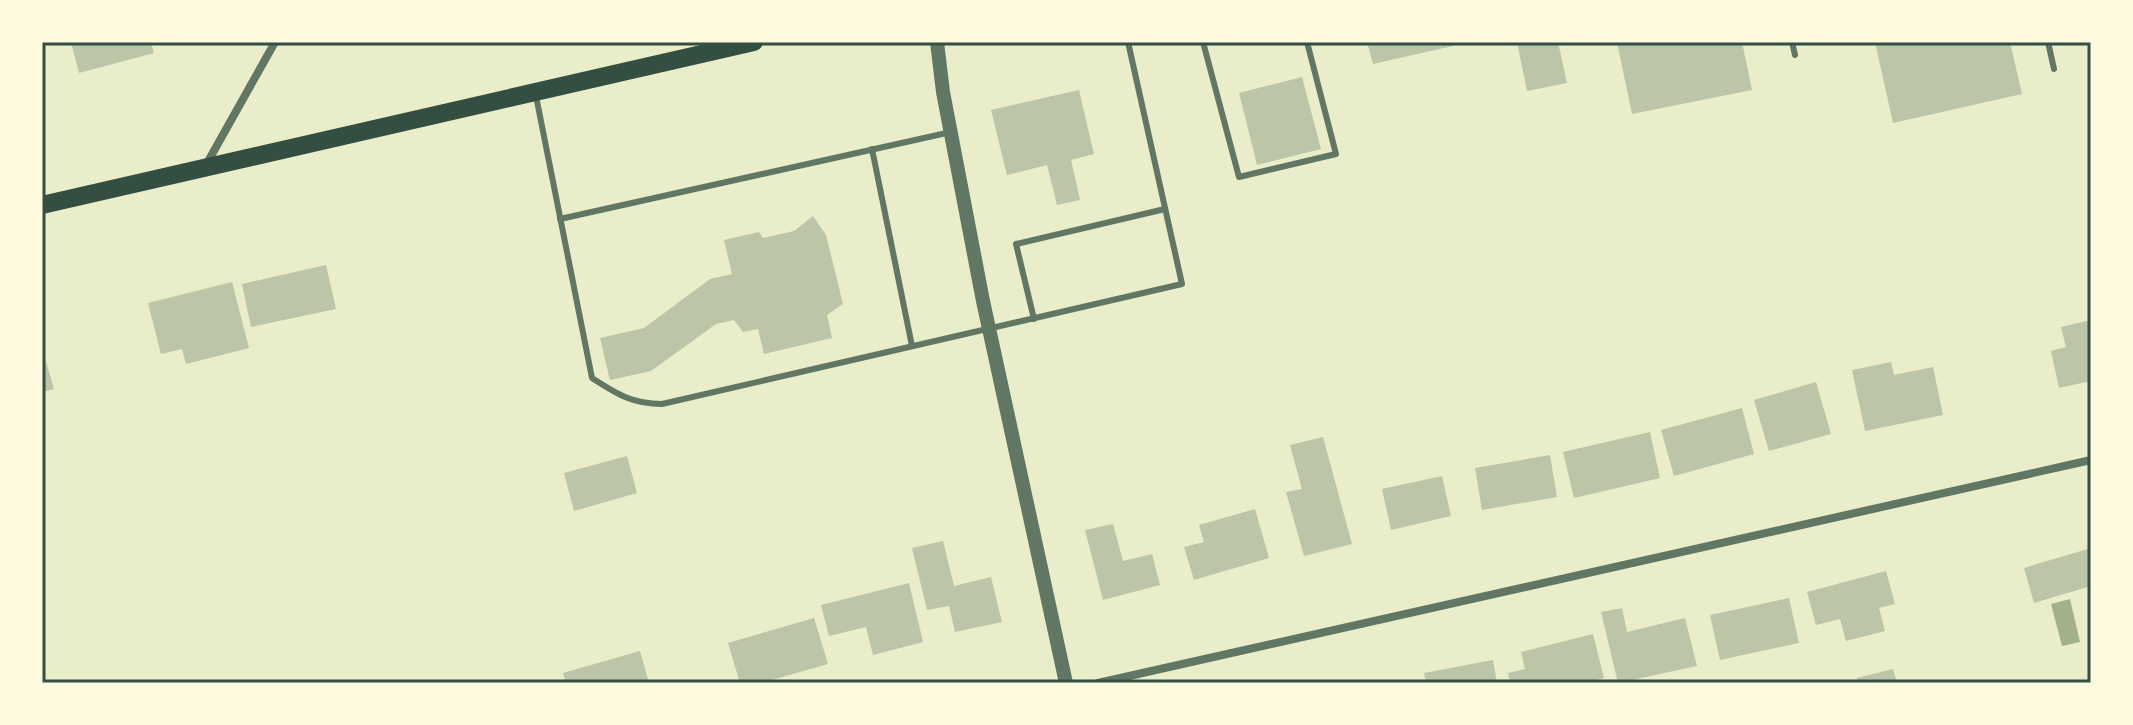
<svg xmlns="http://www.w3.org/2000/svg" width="2133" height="725" font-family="Montserrat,sans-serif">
	<rect width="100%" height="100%" fill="#e9edc9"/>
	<path fill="#a3b18a" d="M2070 599 2080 642 2062 646 2051 604Z"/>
	<g fill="#bcc5a7">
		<path d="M71 42H151L154 53 79 73Z"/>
		<path d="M1367 42H1465L1466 43 1373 64Z"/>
		<path d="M1517 42H1558L1567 83 1527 91Z"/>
		<path d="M1617 42H1742L1752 90 1632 114Z"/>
		<path d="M1875 42H2010L2022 94 1893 123Z"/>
		<path d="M1302 77 1321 149 1257 165 1239 93Z"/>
		<path d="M1079 90 1094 154 1071 160 1080 200 1057 205 1047 165 1007 175 991 110Z"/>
		<path d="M813 216 826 235 843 304 827 315 832 338 764 354 758 329 743 332 734 320 716 324 651 371 610 380 600 338 644 328 710 279 732 274 724 240 759 232 763 238 794 231Z"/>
		<path d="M326 265 336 309 251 327 242 284Z"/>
		<path d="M232 282 249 348 186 364 182 349 161 354 148 303Z"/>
		<path d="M2091 320V381L2059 388 2051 351 2066 347 2061 327Z"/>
		<path d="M42 348 54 389 42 392Z"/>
		<path d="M1891 362 1894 375 1933 367 1943 415 1865 431 1852 370Z"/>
		<path d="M1816 382 1831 434 1769 451 1754 400Z"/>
		<path d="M1742 408 1754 454 1674 476 1661 430Z"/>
		<path d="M1650 432 1660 478 1574 498 1563 452Z"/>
		<path d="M1323 437 1352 544 1304 556 1286 492 1302 489 1290 445Z"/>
		<path d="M1550 455 1557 497 1482 510 1475 468Z"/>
		<path d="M627 456 637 493 574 511 564 473Z"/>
		<path d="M1442 476 1451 516 1391 530 1382 489Z"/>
		<path d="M1255 509 1269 558 1194 580 1184 547 1204 542 1199 525Z"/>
		<path d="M1113 524 1123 561 1152 554 1160 585 1103 600 1085 530Z"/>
		<path d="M943 541 954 586 991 577 1002 622 955 632 949 606 927 610 912 548Z"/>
		<path d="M2091 548V586L2034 603 2024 568Z"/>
		<path d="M1886 571 1895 604 1879 608 1885 631 1846 641 1840 619 1816 625 1807 592Z"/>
		<path d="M909 583 923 642 873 655 866 627 829 636 821 605Z"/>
		<path d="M1789 598 1799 643 1720 660 1710 615Z"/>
		<path d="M1622 608 1627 632 1685 618 1697 666 1618 683 1601 612Z"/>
		<path d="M814 618 828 664 761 683H740L728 643Z"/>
		<path d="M1593 634 1604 678 1585 683H1510L1508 673 1525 669 1521 652Z"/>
		<path d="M640 651 649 683H566L563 673Z"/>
		<path d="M1493 660 1497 683H1426L1424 673Z"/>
		<path d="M1893 669 1897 683H1858L1857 678Z"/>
	</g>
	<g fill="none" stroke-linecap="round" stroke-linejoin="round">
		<g stroke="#617663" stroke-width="6">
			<path d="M1203 42 1239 177 1336 154 1307 42"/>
			<path d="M1792 42 1795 55"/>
			<path d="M2048 42 2054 69"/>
			<path d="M536 96 592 378C617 394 632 404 662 404L1182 284 1128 42"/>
			<path d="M872 149 912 346"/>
			<path d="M560 219 951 132"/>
			<path d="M1034 319 1016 244 1165 209"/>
		</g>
		<g stroke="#617663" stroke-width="8">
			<path d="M206 165 275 42"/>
			<path d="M1098 683 2091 460"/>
		</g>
		<path stroke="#617663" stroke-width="14" d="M937 42 943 92 983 301 1066 683"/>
		<path stroke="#344e41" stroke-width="18" d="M42 205 754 42"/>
	</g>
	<rect width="2133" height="725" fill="none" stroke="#fefae0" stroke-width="88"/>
	<rect x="44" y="44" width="2045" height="637" fill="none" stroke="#344e41" stroke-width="3"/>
</svg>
